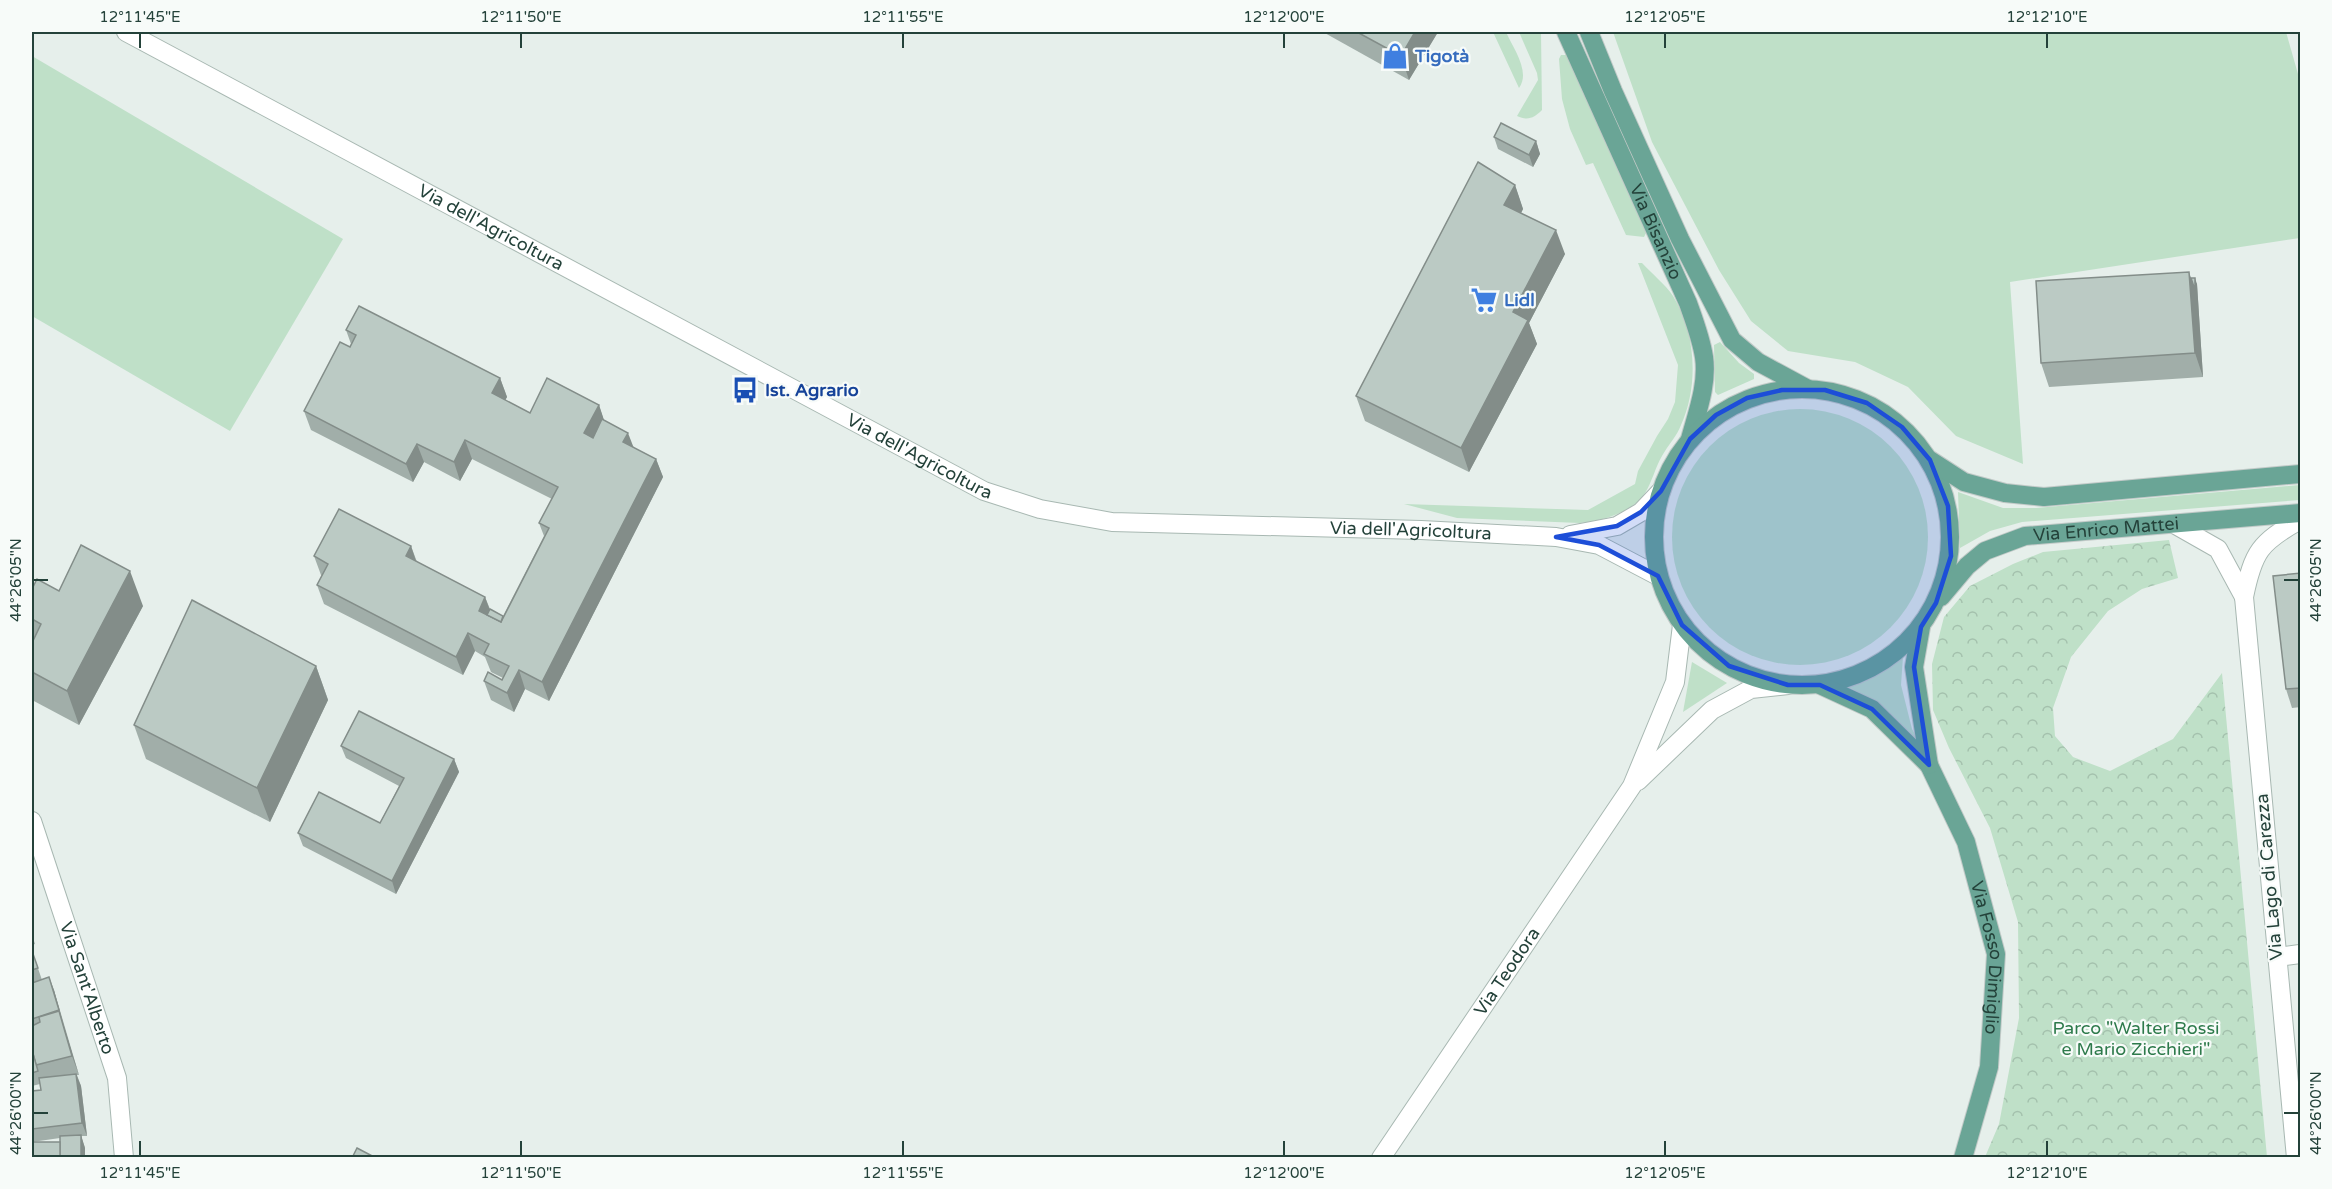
<svg xmlns="http://www.w3.org/2000/svg" width="2332" height="1189" font-family="'Varela Round',sans-serif">
	<defs>
		<pattern id="park-crowns" width="20" height="18" patternUnits="userSpaceOnUse" patternTransform="scale(1.5)"><rect width="20" height="18" fill="#bfe0c8"/><path d="M2 6a3 3 0 1 1 6 0M12 15a3 3 0 1 1 6 0" fill="none" stroke="#a4c1ad"/></pattern>
	</defs>
	<rect width="100%" height="100%" fill="#e6efeb"/>
	<g fill="#bfe0c8">
		<path d="M1493 32H1506C1513 48 1531 72 1519 88Z"/>
		<path d="M1519 32H1541L1542 110C1534 118 1528 121 1517 116L1538 80 1537 73Z"/>
		<path d="M1613 32H2286L2300 81V238L2010 282 2023 464 1956 436 1908 387 1855 362 1788 351 1751 321 1719 270 1652 142Z"/>
		<path d="M1561 55H1566L1571 65 1646 233 1644 237 1626 235 1593 163 1586 165 1570 129 1562 99 1559 59Z"/>
		<path d="M32 56 343 239 230 431 32 316Z"/>
		<path d="M1638 263H1642C1652 274 1665 284 1673 296 1696 332 1699 386 1681 425 1677 436 1668 445 1662 456 1655 468 1652 482 1645 493 1632 513 1601 521 1580 523L1457 518 1404 504 1588 510 1635 484 1638 471 1657 436 1668 419 1675 402 1678 365Z"/>
		<path d="M1720 342 1739 363 1754 374V379L1718 395 1715 392 1714 345Z"/>
		<circle cx="1800" cy="537" r="128"/>
		<path d="M2300 485V500L2022 522 1990 531 1960 548 1958 492 2003 508H2036Z"/>
		<path d="M1903 656 1901 685 1912 729 1919 742C1896 718 1879 702 1848 687L1866 681Z"/>
		<path d="M1692 662 1727 683 1683 712Z"/>
	</g>
	<path fill="url(#park-crowns)" d="M2169 540 2178 578 2142 589 2108 611 2071 657 2053 708 2055 736 2073 757 2110 771 2173 739 2222 673 2267 1157H1985L1999 1124 2019 1018 2018 922 1990 828 1949 748 1933 710 1932 664 1944 617 1970 586 2013 564 2043 552Z"/>
	<g fill="none" stroke-linecap="round" stroke-linejoin="round">
		<g stroke="#a8b8b2" stroke-width="20">
			<g id="minor">
				<path id="s1" d="M126 32 984 491 1040 509 1112 522 1421 530 1556 537 1599 545 1658 576"/>
				<path d="M2174 524 2218 549 2244 597"/>
				<path d="M1570 535 1617 526 1641 512 1661 491"/>
				<path d="M1638 781 1712 710 1751 689 1788 685"/>
				<path id="s2" d="M32 821 117 1078 124 1158"/>
				<path d="M2277 957 2300 954"/>
				<path id="s3" d="M1381 1158 1632 786 1675 682 1682 625"/>
				<path d="M2296 1158 2244 597C2253 552 2260 542 2300 520"/>
			</g>
		</g>
		<g stroke="#c2cac8" stroke-width="20">
			<g id="major">
				<path id="s4" d="M1566 32 1688 303C1694 320 1701 338 1704 357 1708 384 1697 413 1690 439"/>
				<path d="M1589 32 1613 91 1680 239 1732 340 1758 362 1808 389"/>
				<circle cx="1802" cy="537" r="148"/>
				<path d="M1930 460 1964 482 2005 493 2044 497 2300 474"/>
				<path id="s5" d="M1941 597 1967 566 1985 551 2025 536 2300 513"/>
				<path id="s6" d="M1921 627 1914 667 1929 765 1966 842 1996 954 1989 1067 1963 1158"/>
				<path d="M1820 685 1872 709 1929 765"/>
			</g>
		</g>
		<use href="#minor" stroke="#fff" stroke-width="18"/>
		<use href="#major" stroke="#6aa596" stroke-width="18"/>
	</g>
	<g fill="#a1aea9">
		<path d="M1323 32H1438L1409 80Z"/>
		<path d="M1494 137 1536 141 1540 154 1533 167 1498 149Z"/>
		<path d="M1515 185 1523 209 1521 213 1565 254 1529 323 1537 344 1469 472 1365 421 1356 396Z"/>
		<path d="M2191 278 2197 284 2203 377 2049 387 2041 363Z"/>
		<path d="M346 330 500 378 507 397 505 400 530 413 599 405 604 421 634 448 656 459 663 477 549 701 525 689 514 712 491 700 484 681 502 680 503 678 491 672 485 657 475 651 463 675 324 604 317 585 322 575H321L314 556 411 546 417 562 485 597 490 609 503 616 544 536 539 523 552 499 472 459 460 481 424 462 413 482 311 430 304 411 351 344Z"/>
		<path d="M2301 573V707L2292 708 2286 689Z"/>
		<path d="M32 589 59 591 143 606 79 725 32 700Z"/>
		<path d="M316 666 328 700 270 822 146 759 134 725Z"/>
		<path d="M341 746 454 759 459 772 396 894 303 846 298 833 380 823 399 786 346 758Z"/>
		<path d="M32 935 35 944 32 945Z"/>
		<path d="M32 951 42 980 54 990 79 1075H77L81 1086 87 1136H81L85 1148 60 1142V1138L32 1142V1091L41 1090 40 1084 32 1086Z"/>
	</g>
	<g fill="#838d89">
		<path d="M1415 32H1438L1409 80 1401 56Z"/>
		<path d="M1536 141 1540 154 1533 167 1529 155Z"/>
		<path d="M1515 185 1523 209 1513 229 1504 205Z"/>
		<path d="M1556 230 1565 254 1529 323 1537 344 1469 472 1461 448 1513 312Z"/>
		<path d="M2189 272 2195 290V278L2197 284 2203 377 2195 353Z"/>
		<path d="M500 378 507 397 499 412 492 393Z"/>
		<path d="M599 405 605 423 591 452 584 433Z"/>
		<path d="M628 433 635 451 623 442Z"/>
		<path d="M465 440 472 459 460 481 454 462Z"/>
		<path d="M417 444 424 462 413 482 406 464Z"/>
		<path d="M656 459 663 477 549 701 542 682Z"/>
		<path d="M411 546 417 564 406 556Z"/>
		<path d="M130 571 143 606 79 725 67 691Z"/>
		<path d="M485 597 492 616 487 625 479 611Z"/>
		<path d="M468 633 475 651 463 675 456 657Z"/>
		<path d="M316 666 328 700 270 822 257 788Z"/>
		<path d="M519 670 525 689 514 712 507 693Z"/>
		<path d="M454 759 459 772 396 894 392 881Z"/>
		<path d="M49 977 54 990 63 1023 59 1010Z"/>
		<path d="M59 1011 65 1030 79 1075 72 1056Z"/>
		<path d="M76 1074 81 1086 87 1136 82 1123Z"/>
		<path d="M81 1135 85 1148V1158H81Z"/>
	</g>
	<g fill="#bbcac4" stroke="#838d89" stroke-width="1.5">
		<path d="M1357 32H1415L1401 56Z"/>
		<path d="M1501 123 1536 141 1529 155 1494 137Z"/>
		<path d="M1478 162 1515 185 1504 205 1556 230 1513 312 1528 320 1461 448 1356 396Z"/>
		<path d="M2189 272 2195 353 2041 363 2036 281Z"/>
		<path d="M2191 278H2195V290Z"/>
		<path d="M359 306 500 378 492 393 530 413 547 378 599 405 584 433 593 438 602 419 628 433 623 442 656 459 542 682 519 670 507 693 484 681 488 672 502 680 509 666 484 654 489 644 468 633 456 657 317 585 328 564 314 556 339 509 411 546 406 556 485 597 479 611 501 622 549 528 539 523 558 487 465 440 454 462 417 444 406 464 304 411 340 342 350 347 356 335 346 330Z"/>
		<path d="M81 545 130 571 67 691 32 672V643L41 624 32 619V589L37 579 59 591Z"/>
		<path d="M2301 573V688L2286 689 2273 576Z"/>
		<path d="M192 600 316 666 257 788 134 725Z"/>
		<path d="M490 609 503 616 501 622 487 615Z"/>
		<path d="M359 711 454 759 392 881 298 833 319 792 380 823 404 778 341 746Z"/>
		<path d="M2299 758H2301V779Z"/>
		<path d="M32 951 38 968 32 970Z"/>
		<path d="M49 977 59 1010 32 1019V983Z"/>
		<path d="M59 1011 72 1056 36 1065 32 1050V1026L40 1022 39 1017Z"/>
		<path d="M32 1050 38 1071 32 1073Z"/>
		<path d="M76 1074 82 1123 32 1129V1091L41 1090 39 1078Z"/>
		<path d="M81 1135V1158H60V1136Z"/>
		<rect x="32" y="1142" width="28" height="16"/>
		<path d="M357 1148 376 1158H352Z"/>
	</g>
	<path fill="#1d4ed8" fill-opacity="0.2" stroke="#1d4ed8" stroke-width="4.5" stroke-linejoin="round" d="M1782 390H1825L1867 403 1902 427 1930 460 1948 506 1951 556 1936 603 1921 627 1914 667 1929 765 1872 709 1820 685H1788L1729 666 1682 625 1658 576 1599 545 1556 537 1617 526 1641 512 1661 491 1690 439 1716 415 1747 398Z"/>
	<path fill="none" stroke="#24423a" stroke-width="2" d="M140 33V48M521 33V48M903 33V48M1284 33V48M1665 33V48M2047 33V48M33 580H48M2284 580H2299M33 1113H48M2284 1113H2299M140 1141V1156M521 1141V1156M903 1141V1156M1284 1141V1156M1665 1141V1156M2047 1141V1156"/>
	<defs>
		<g id="shop-bare" transform="scale(2.07)"><path d="M-5-2.5h2.3a2.7 3.5 0 0 1 5.4 0H5L5.5 6h-11ZM-1.5-2.5h3a1.5 2.3 0 0 0-3 0Z" fill="#3f7fe0" stroke="#f7fbf9" stroke-width="2.5" paint-order="stroke"/></g>
		<g id="supermarket-bare" transform="scale(2.07)"><path d="M-6-5.5h2.5l.6 2H6L4.5 2H-2.5L-4.4-4H-6ZM-1.5 3.2a1.3 1.3 0 1 0 .1 0ZM3 3.2a1.3 1.3 0 1 0 .1 0Z" fill="#3f7fe0" stroke="#f7fbf9" stroke-width="2.5" paint-order="stroke"/></g>
		<g id="bus-bare" transform="scale(2.07)"><path d="M-5-6H5V4H4V6H2V4H-2V6H-4V4H-5ZM-3.5-4V0h7V-4ZM-3.5 1.2v1.5H-2V1.2ZM2 1.2v1.5H3.5V1.2Z" fill="#1a4fb4" stroke="#f7fbf9" stroke-width="2.5" paint-order="stroke"/></g>
	</defs>
	<g fill-rule="evenodd">
		<use href="#shop-bare" x="1395" y="56"/>
		<use href="#supermarket-bare" x="1484" y="300"/>
		<use href="#bus-bare" x="745" y="390"/>
	</g>
	<g text-anchor="middle" stroke-width="4.5" stroke-linejoin="round" paint-order="stroke">
		<g font-size="18" font-weight="bold" fill="#366cbe" stroke="#f7fbf9" text-anchor="start">
			<text x="1415" y="62">Tigotà</text>
			<text x="1504" y="306">Lidl</text>
		</g>
		<g font-size="18" fill="#24423a" stroke="#f7fbf9">
			<text dy="6" stroke="none"><textPath href="#s1" startOffset="414">Via dell'Agricoltura</textPath></text>
			<text dy="6" stroke="none"><textPath href="#s4" startOffset="219">Via Bisanzio</textPath></text>
			<text dy="6" stroke="none"><textPath href="#s1" startOffset="900">Via dell'Agricoltura</textPath></text>
			<text dy="6" stroke="none"><textPath href="#s5" startOffset="188">Via Enrico Mattei</textPath></text>
			<text dy="6" stroke="none"><textPath href="#s1" startOffset="1404">Via dell'Agricoltura</textPath></text>
			<text transform="translate(2269 877) rotate(-95)" y="6">Via Lago di Carezza</text>
			<text dy="6" stroke="none"><textPath href="#s6" startOffset="344">Via Fosso Dimiglio</textPath></text>
			<text dy="6" stroke="none"><textPath href="#s3" startOffset="225">Via Teodora</textPath></text>
			<text dy="6" stroke="none"><textPath href="#s2" startOffset="176">Via Sant'Alberto</textPath></text>
		</g>
		<g font-size="18" font-weight="bold" fill="#164399" stroke="#f7fbf9" text-anchor="start">
			<text x="765" y="396">Ist. Agrario</text>
		</g>
		<g font-size="18" fill="#2d7a4b" stroke="#f7fbf9">
			<text x="2136" y="1034">Parco "Walter Rossi<tspan x="2136" dy="21">e Mario Zicchieri"</tspan></text>
		</g>
	</g>
	<rect width="2332" height="1189" fill="none" stroke="#f7fbf9" stroke-width="66"/>
	<rect x="33" y="33" width="2266" height="1123" fill="none" stroke="#24423a" stroke-width="2"/>
	<g font-size="15" text-anchor="middle" fill="#24423a">
		<text x="140" y="22">12°11'45"E</text>
		<text x="521" y="22">12°11'50"E</text>
		<text x="903" y="22">12°11'55"E</text>
		<text x="1284" y="22">12°12'00"E</text>
		<text x="1665" y="22">12°12'05"E</text>
		<text x="2047" y="22">12°12'10"E</text>
		<text transform="translate(16 580) rotate(-90)" y="5">44°26'05"N</text>
		<text transform="translate(2316 580) rotate(-90)" y="5">44°26'05"N</text>
		<text transform="translate(16 1113) rotate(-90)" y="5">44°26'00"N</text>
		<text transform="translate(2316 1113) rotate(-90)" y="5">44°26'00"N</text>
		<text x="140" y="1178">12°11'45"E</text>
		<text x="521" y="1178">12°11'50"E</text>
		<text x="903" y="1178">12°11'55"E</text>
		<text x="1284" y="1178">12°12'00"E</text>
		<text x="1665" y="1178">12°12'05"E</text>
		<text x="2047" y="1178">12°12'10"E</text>
	</g>
</svg>
